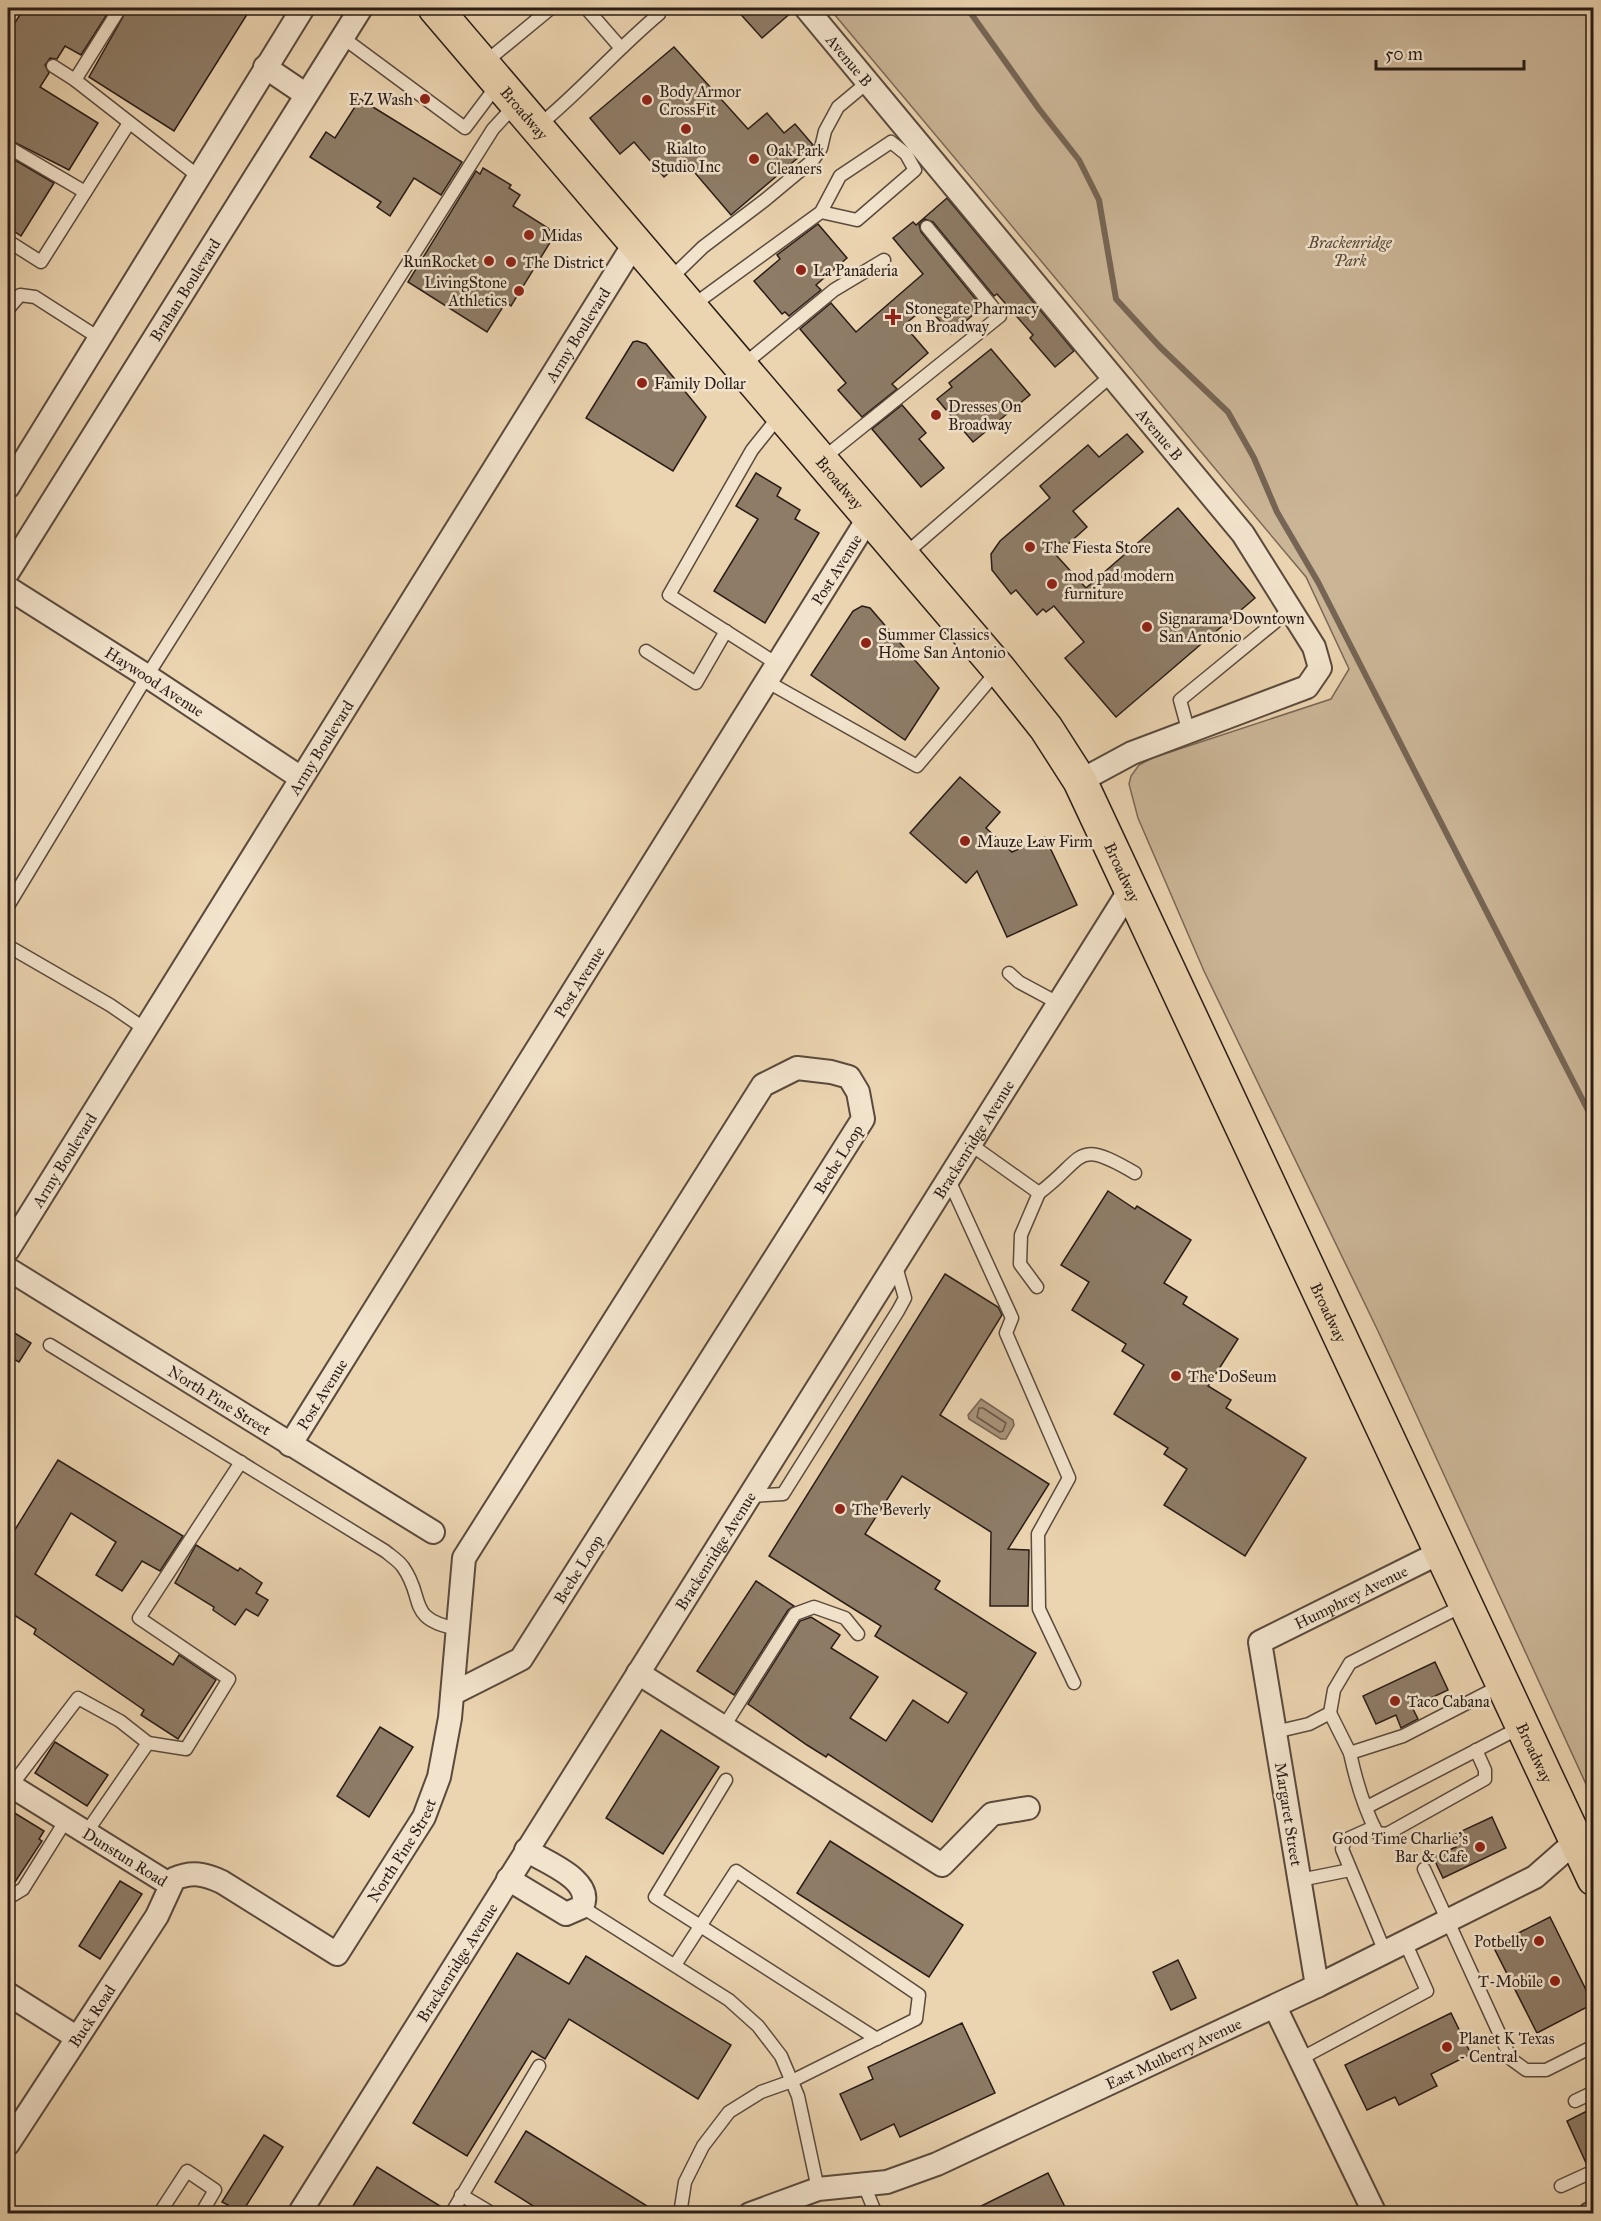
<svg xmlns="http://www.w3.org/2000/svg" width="1601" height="2221" font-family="'IM FELL Great Primer',serif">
	<rect width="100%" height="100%" fill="#ebd4b0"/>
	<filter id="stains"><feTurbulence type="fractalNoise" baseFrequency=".00333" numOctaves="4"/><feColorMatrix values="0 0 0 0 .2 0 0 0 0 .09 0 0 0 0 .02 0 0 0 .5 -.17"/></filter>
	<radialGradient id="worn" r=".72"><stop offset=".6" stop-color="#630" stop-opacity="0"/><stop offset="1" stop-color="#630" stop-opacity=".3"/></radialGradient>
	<path fill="#cab596" stroke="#7a6856" stroke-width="1.5" d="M829 8H1593L1594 1794 1591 1795 1378 1331 1204 971 1138 818 1129 784 1131 776 1139 765 1152 758 1331 699 1349 669 1306 577Z"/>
	<path fill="#a9957c" stroke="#766554" stroke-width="1.5" d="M981 1399 1013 1420 1014 1425 1006 1439H1001L969 1419 968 1415Z"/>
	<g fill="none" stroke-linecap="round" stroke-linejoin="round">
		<path stroke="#69584a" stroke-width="1.5" d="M979 1408H983L1006 1423 1003 1431 1000 1432 977 1417Z"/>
		<path stroke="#766554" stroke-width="6" d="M967 8 1039 109 1079 160 1099 200 1116 299 1160 347 1228 412 1254 458 1277 512 1318 582 1594 1122"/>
	</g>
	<g fill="#8e7c67" stroke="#291c17" stroke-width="1.5">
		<path d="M24 8H111L81 55 65 46 57 59 50 58 45 65 49 73 40 87 98 123 69 170 8 139V34Z"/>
		<path d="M128 8H251L174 131 89 77Z"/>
		<path d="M735 8H793V11L762 38Z"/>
		<path d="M674 47 748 129 767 113 784 133 795 124 813 145 731 215 684 160 664 177 634 142 620 154 590 118Z"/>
		<path d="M360 99 462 162 441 195 414 178 390 216 377 207 381 202 310 157 326 132 335 138Z"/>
		<path d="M8 156 54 183 21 236 8 227Z"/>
		<path d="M483 168 511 185 509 188 520 195 513 206 548 228 554 236 511 306 506 302 487 332 408 282 476 171 480 174Z"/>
		<path d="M947 198 1074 351 1055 367 1030 338 1033 335 997 294 994 296 933 222 925 219 919 225 921 232 982 307 951 334 927 306 904 325 928 353 892 384 897 389 862 417 838 390 846 383 800 329 831 303 856 332 923 274 893 238 913 222 916 225Z"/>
		<path d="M818 224 847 258 816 285 821 290 789 316 785 312 782 314 754 281 780 259 777 255Z"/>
		<path d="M637 341 646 344 706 417 673 471 586 418 633 342Z"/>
		<path d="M991 349 1030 395 973 442 937 399 952 387 949 383Z"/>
		<path d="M902 405 926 433 919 439 944 468 921 487 872 429Z"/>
		<path d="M1127 434 1143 452 1073 511 1087 527 1056 555 1086 588 1178 508 1255 598 1116 717 1065 658 1084 642 1054 606 1046 612 1043 609 1037 615 1016 590 1011 594 992 570 991 554 1000 541 1050 498 1040 486 1088 445 1099 457Z"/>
		<path d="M756 473 781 488 777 496 800 510 795 519 819 533 765 623 714 591 758 519 736 506Z"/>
		<path d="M862 606 870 608 939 688 905 740 811 675 853 611Z"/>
		<path d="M960 777 1000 812 986 828 1012 852 1045 837 1077 905 1007 937 977 871 966 883 910 833Z"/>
		<path d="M1108 1191 1135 1209 1137 1206 1191 1240 1164 1283 1187 1297 1183 1304 1238 1339 1208 1386 1231 1400 1226 1408 1306 1458 1245 1556 1164 1505 1187 1469 1164 1454 1168 1448 1114 1414 1144 1365 1122 1351 1126 1344 1072 1310 1089 1282 1061 1265Z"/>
		<path d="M945 1274 998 1307 1002 1315 940 1415 1049 1484 1008 1549 1029 1550 1028 1606H990L991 1532 902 1476 865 1534 940 1581 935 1589 1036 1653 932 1822 828 1754 826 1757 807 1745 748 1704 800 1621 811 1617 840 1635 831 1648 878 1677 850 1718 886 1741 913 1700 948 1723 967 1693 875 1636 881 1626 769 1556Z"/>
		<path d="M8 1329 31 1343 19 1362 8 1356Z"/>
		<path d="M58 1460 183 1536 160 1571 142 1561 122 1591 96 1575 116 1542 71 1513 35 1574 173 1665 179 1655 216 1680 178 1739 141 1715 144 1710 34 1634 36 1629 8 1611V1541Z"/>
		<path d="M196 1545 238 1571 240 1568 262 1583 256 1593 268 1600 258 1616 246 1609 235 1625 213 1610 214 1607 175 1583Z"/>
		<path d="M756 1581 794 1606 788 1610 734 1695 697 1671Z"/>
		<path d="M1435 1662 1448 1690 1412 1707 1418 1719 1401 1728 1396 1715 1376 1724 1363 1696Z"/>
		<path d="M380 1727 413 1747 369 1817 337 1796Z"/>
		<path d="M661 1730 719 1767 663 1854 606 1818Z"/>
		<path d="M55 1742 108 1775 87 1806 35 1773Z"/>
		<path d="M8 1809 44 1831 39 1839 42 1841 13 1885 8 1889Z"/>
		<path d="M1492 1817 1506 1848 1443 1878 1433 1857 1456 1847 1451 1836Z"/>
		<path d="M830 1841 963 1925 929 1977 797 1893Z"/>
		<path d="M120 1881 142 1894 100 1959 79 1946Z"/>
		<path d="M1550 1917 1593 2004 1537 2033 1493 1946Z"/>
		<path d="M517 1953 569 1984 586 1956 731 2045 698 2099 569 2019 545 2059 532 2051 467 2156 413 2123Z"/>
		<path d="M1178 1960 1196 1998 1171 2010 1153 1972Z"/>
		<path d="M1451 2013 1471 2054 1431 2074 1437 2086 1399 2105 1395 2097 1367 2110 1345 2065Z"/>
		<path d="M962 2023 995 2093 900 2137 894 2124 861 2140 840 2094 873 2079 868 2067Z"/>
		<path d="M1593 2108V2163L1587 2165 1567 2121Z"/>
		<path d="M526 2131 660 2214H546L495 2182Z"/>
		<path d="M264 2135 283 2147 241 2214H223L228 2205 222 2202Z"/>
		<path d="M377 2167 445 2209 443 2214H348Z"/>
		<path d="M1048 2173 1065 2207 1052 2214H965Z"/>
	</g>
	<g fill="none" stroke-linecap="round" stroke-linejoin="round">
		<g stroke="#5a4a3d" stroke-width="15">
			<g id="lane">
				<path d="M120 8 75 80 198 176"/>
				<path d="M586 8 620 47"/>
				<path d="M342 37 465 128 498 84"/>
				<path d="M483 64 551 8"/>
				<path d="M53 66 75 80"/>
				<path d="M537 127C580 92 616 50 659 14"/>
				<path d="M8 147 85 192"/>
				<path d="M8 241 41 262 129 123"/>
				<path d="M668 281 703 247 765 200 813 160 821 148 825 131 838 107 868 82"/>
				<path d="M692 306 821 212 840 176 891 142 906 154 915 170 857 220 821 212"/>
				<path d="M8 309 20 295 35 297 99 338"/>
				<path d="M742 366 834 290 884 260"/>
				<path d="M821 460 1000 316 927 227"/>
				<path d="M904 555 1112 375"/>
				<path d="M646 651 696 683 726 631"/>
				<path d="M777 664 669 595 752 450 780 415"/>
				<path d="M766 681 917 766 998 670"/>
				<path d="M1189 733 1180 700 1291 609"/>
				<path d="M8 906 147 676 493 129 516 104"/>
				<path d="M8 946 110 1005 145 1029"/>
				<path d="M1009 973 1019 982 1058 1003"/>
				<path d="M970 1144 1039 1193 1021 1235 1020 1264 1037 1287"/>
				<path d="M948 1178 1012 1318 1006 1333 1069 1478 1038 1534 1039 1609 1074 1683"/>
				<path d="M1039 1193C1086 1158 1074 1137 1135 1173"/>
				<path d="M50 1345 385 1551C391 1556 399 1561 403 1567 426 1599 405 1619 458 1629"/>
				<path d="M749 1496 783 1494 898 1311 905 1298 895 1263"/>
				<path d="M1330 1713 1350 1753 1403 1736 1502 1685"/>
				<path d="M723 1728 795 1614 814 1607 845 1618 858 1634"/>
				<path d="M1275 1732 1309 1724 1330 1713 1334 1690 1350 1663 1464 1605"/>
				<path d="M148 1743 186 1749 229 1679 139 1618 241 1462"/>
				<path d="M1350 1753C1356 1781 1364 1808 1377 1833L1387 1834 1485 1779V1770L1476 1750"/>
				<path d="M726 1780 655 1897 877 2039"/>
				<path d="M11 1786 78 1698 120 1721 148 1743 86 1833"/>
				<path d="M1367 1807 1521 1727"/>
				<path d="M1374 1827 1345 1840 1342 1849 1385 1952"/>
				<path d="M1424 1869 1511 2059 1526 2070H1546L1594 2046"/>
				<path d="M1300 1880 1350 1870"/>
				<path d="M8 1898 23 1889 66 1820"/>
				<path d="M582 1907 729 2000 758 2026 781 2056 798 2096 818 2189"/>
				<path d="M675 1965 736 1871 919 1995 916 2019 792 2081 761 2092 729 2112 703 2146 685 2182 680 2214"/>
				<path d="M1300 2059 1427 1991 1405 1942"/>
				<path d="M1575 2101 1594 2092"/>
				<path d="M864 2185 876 2214"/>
				<path d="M1561 2186 1594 2171"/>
				<path d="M461 2195 493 2214"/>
				<path d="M159 2214 187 2171 215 2190 201 2214"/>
				<path d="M451 2214 539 2066"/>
			</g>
		</g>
		<g stroke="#5a4a3d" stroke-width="26">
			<g id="street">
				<path id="s1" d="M806 8 1243 534 1314 647 1320 668 1307 687 1132 753 1080 781"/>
				<path d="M265 67 305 94"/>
				<path d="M8 487 303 8"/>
				<path id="s2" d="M8 572 361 8"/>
				<path id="s3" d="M8 588 147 676 301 778"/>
				<path id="s4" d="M8 1250 634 244"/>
				<path id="s5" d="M8 1269 433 1532"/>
				<path id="s6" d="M290 1445 869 517"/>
				<path d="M638 1673 942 1865 992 1814 1028 1808"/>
				<path id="s7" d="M8 1784 169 1884"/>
				<path d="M508 1879 566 1914 582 1907C595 1880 545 1862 526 1850"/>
				<path id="s8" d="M1317 1986 1260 1642 1441 1552"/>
				<path d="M8 1994 76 2037"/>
				<path d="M1275 2007 1375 2214"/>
				<path id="s9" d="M8 2144 157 1916 174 1879C192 1871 205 1874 222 1882L337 1954 424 1817 439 1777 450 1718 464 1558 763 1085 797 1068 831 1072 849 1077 858 1092 863 1119 521 1659 452 1694"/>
				<path id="s10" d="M299 2214 1131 888"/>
				<path id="s11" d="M750 2214 818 2189 887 2182 937 2164 1317 1986 1535 1877 1576 1841"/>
				<path d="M1590 2214 1594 2212"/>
			</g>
		</g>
		<g stroke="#291c17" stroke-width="36">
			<g id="primary">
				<path id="s12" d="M435 8 999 669 1046 728 1080 781 1594 1879"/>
			</g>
		</g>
		<use href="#lane" stroke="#f2e3cc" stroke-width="12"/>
		<use href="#street" stroke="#f2e3cc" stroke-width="22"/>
		<use href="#primary" stroke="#ebd4b0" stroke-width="33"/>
	</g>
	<g fill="#8f2418" stroke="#f2e3cc" stroke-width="2">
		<circle cx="425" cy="99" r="6"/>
		<circle cx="647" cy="100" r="6"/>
		<circle cx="686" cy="129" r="6"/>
		<circle cx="754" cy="159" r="6"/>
		<circle cx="529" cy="235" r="6"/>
		<circle cx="489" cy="261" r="6"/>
		<circle cx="511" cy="262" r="6"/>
		<circle cx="801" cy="270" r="6"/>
		<circle cx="519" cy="291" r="6"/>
		<path d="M890 308h6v6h6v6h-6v6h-6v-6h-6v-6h6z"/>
		<circle cx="642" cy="383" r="6"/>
		<circle cx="936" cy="415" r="6"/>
		<circle cx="1030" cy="547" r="6"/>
		<circle cx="1052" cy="584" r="6"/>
		<circle cx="1147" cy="627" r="6"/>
		<circle cx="866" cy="643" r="6"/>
		<circle cx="965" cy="841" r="6"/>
		<circle cx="1176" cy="1376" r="6"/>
		<circle cx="840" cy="1509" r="6"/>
		<circle cx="1395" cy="1701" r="6"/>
		<circle cx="1480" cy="1847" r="6"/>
		<circle cx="1539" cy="1941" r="6"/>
		<circle cx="1555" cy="1981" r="6"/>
		<circle cx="1447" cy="2047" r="6"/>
	</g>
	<g text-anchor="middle" stroke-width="5" stroke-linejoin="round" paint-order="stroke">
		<g font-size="16" fill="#291c17" stroke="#f2e3cc">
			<text dy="6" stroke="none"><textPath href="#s1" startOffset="68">Avenue B</textPath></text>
			<text dy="6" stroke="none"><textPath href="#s12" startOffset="138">Broadway</textPath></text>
			<text dy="6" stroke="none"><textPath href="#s2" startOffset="333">Brahan Boulevard</textPath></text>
			<text dy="6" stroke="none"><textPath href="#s4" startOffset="1078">Army Boulevard</textPath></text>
			<text dy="6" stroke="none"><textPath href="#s1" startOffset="554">Avenue B</textPath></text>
			<text dy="6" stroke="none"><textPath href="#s12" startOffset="624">Broadway</textPath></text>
			<text dy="6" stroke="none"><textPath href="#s6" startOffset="1032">Post Avenue</textPath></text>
			<text dy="6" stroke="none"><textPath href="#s3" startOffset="174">Haywood Avenue</textPath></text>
			<text dy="6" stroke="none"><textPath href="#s4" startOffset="592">Army Boulevard</textPath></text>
			<text dy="6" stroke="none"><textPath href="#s12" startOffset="1108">Broadway</textPath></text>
			<text dy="6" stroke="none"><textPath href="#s6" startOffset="546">Post Avenue</textPath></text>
			<text dy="6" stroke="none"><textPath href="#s10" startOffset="1269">Brackenridge Avenue</textPath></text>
			<text transform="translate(838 1159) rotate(-58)" y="6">Beebe Loop</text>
			<text dy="6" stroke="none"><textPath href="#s4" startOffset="106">Army Boulevard</textPath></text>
			<text dy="6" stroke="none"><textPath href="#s12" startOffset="1594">Broadway</textPath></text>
			<text dy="6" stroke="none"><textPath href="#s6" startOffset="60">Post Avenue</textPath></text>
			<text dy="6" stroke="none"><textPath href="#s5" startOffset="249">North Pine Street</textPath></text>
			<text dy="6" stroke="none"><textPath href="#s10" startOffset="783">Brackenridge Avenue</textPath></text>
			<text transform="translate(578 1569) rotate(-58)" y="6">Beebe Loop</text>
			<text dy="6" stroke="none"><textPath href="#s8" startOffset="450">Humphrey Avenue</textPath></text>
			<text dy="6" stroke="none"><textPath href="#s12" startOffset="2080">Broadway</textPath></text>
			<text transform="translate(1289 1814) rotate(81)" y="6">Margaret Street</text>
			<text dy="6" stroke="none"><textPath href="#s9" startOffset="621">North Pine Street</textPath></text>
			<text dy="6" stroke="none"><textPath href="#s7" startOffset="138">Dunstun Road</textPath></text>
			<text dy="6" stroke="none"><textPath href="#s10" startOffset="297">Brackenridge Avenue</textPath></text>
			<text dy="6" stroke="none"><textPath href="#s9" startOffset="153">Buck Road</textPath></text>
			<text dy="6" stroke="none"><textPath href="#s11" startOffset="456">East Mulberry Avenue</textPath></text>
		</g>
		<g font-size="16" fill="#291c17" stroke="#f2e3cc" text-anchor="start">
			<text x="659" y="97">Body Armor<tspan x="659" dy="18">CrossFit</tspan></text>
			<text x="413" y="105" text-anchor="end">E Z Wash</text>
			<text x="686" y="154" text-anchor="middle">Rialto<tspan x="686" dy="18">Studio Inc</tspan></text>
			<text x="766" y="156">Oak Park<tspan x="766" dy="18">Cleaners</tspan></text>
			<text x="541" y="241">Midas</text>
			<text x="477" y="267" text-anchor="end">RunRocket</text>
			<text x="523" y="268">The District</text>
			<text x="813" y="276">La Panaderia</text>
			<text x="507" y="288" text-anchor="end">LivingStone<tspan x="507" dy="18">Athletics</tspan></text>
			<text x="905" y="314">Stonegate Pharmacy<tspan x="905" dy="18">on Broadway</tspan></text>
			<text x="654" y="389">Family Dollar</text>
			<text x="948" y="412">Dresses On<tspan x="948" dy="18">Broadway</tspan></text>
			<text x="1042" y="553">The Fiesta Store</text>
			<text x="1064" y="581">mod pad modern<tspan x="1064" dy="18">furniture</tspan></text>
			<text x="1159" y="624">Signarama Downtown<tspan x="1159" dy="18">San Antonio</tspan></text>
			<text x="878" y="640">Summer Classics<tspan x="878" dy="18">Home San Antonio</tspan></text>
			<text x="977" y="847">Mauze Law Firm</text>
			<text x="1188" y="1382">The DoSeum</text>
			<text x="852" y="1515">The Beverly</text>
			<text x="1407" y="1707">Taco Cabana</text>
			<text x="1468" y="1844" text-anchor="end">Good Time Charlie's<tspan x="1468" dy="18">Bar &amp; Cafe</tspan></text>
			<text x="1527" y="1947" text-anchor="end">Potbelly</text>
			<text x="1543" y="1987" text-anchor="end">T-Mobile</text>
			<text x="1459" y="2044">Planet K Texas<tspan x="1459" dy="18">- Central</tspan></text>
		</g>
		<g font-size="16" font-style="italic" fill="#594a3d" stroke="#f2e3cc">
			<text x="1350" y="248">Brackenridge<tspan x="1350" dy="18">Park</tspan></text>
		</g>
	</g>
	<rect width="1601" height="2221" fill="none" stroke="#ebd4b0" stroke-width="30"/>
	<rect x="9" y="9" width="1583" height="2203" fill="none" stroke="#291c17" stroke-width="3"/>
	<rect x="15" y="15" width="1571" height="2191" fill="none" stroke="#291c17" stroke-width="1.5"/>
	<path d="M1376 60v9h148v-9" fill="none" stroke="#291c17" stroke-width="3"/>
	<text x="1385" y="60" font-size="18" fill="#291c17" stroke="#f2e3cc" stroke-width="4.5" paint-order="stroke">50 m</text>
	<rect width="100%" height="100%" filter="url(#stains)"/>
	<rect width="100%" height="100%" fill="url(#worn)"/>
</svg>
